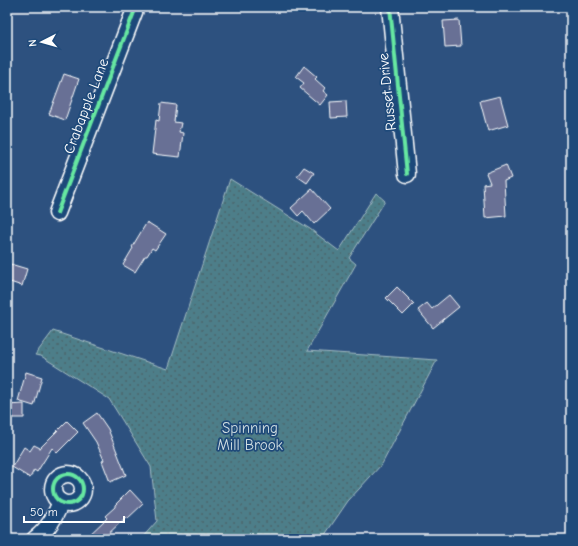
<svg xmlns="http://www.w3.org/2000/svg" width="578" height="546" font-family="'Comic Neue',sans-serif">
	<defs>
		<pattern id="park-dots" width="8" height="8" patternUnits="userSpaceOnUse"><rect width="8" height="8" fill="#4d7e89"/><path d="M2 2h.1M6 6h.1" fill="none" stroke="#4c656a" stroke-width="1.8" stroke-linecap="round"/></pattern>
	</defs>
	<rect width="100%" height="100%" fill="#2d517f"/>
	<filter id="ink" filterUnits="userSpaceOnUse"><feTurbulence type="fractalNoise" baseFrequency=".025" numOctaves="2"/><feDisplacementMap in="SourceGraphic" scale="8" xChannelSelector="R" yChannelSelector="G"/><feConvolveMatrix kernelMatrix="1 2 1 2 8 2 1 2 1" color-interpolation-filters="sRGB"/></filter>
	<g filter="url(#ink)">
		<path fill="url(#park-dots)" stroke="#a6bec4" d="M230 179 310 229 339 251 376 193 385 201 349 258 356 264 307 351 437 360 382 464 348 501 322 539H141L157 521 151 467 109 399 41 356 35 355 53 331 168 369Z"/>
		<g fill="#676f95" stroke="#fff">
			<path d="M459 20 461 46 445 47 443 21Z"/>
			<path d="M304 66 317 77 315 79 325 88 323 91 328 95 320 105 300 88 304 83 296 77Z"/>
			<path d="M64 74 79 79 65 120 49 114Z"/>
			<path d="M500 96 508 125 488 131 480 101Z"/>
			<path d="M346 101 347 117 331 118 330 102Z"/>
			<path d="M161 103 176 105 174 122 181 123 179 132 183 133 180 157 152 154 156 120 159 121Z"/>
			<path d="M506 165 511 178 504 181 506 216 485 218 483 184 490 183 486 173Z"/>
			<path d="M304 167 314 173 307 183 297 176Z"/>
			<path d="M312 189 330 209 314 224 303 211 298 216 291 208Z"/>
			<path d="M147 222 166 234 155 250 152 248 147 256H145L135 272 123 265 133 248 132 247Z"/>
			<path d="M7 263 27 269 22 286 7 281Z"/>
			<path d="M397 287 414 304 403 315 386 298Z"/>
			<path d="M449 295 459 307 433 328 418 310 427 303 432 309Z"/>
			<path d="M26 372 42 377 34 406 18 401Z"/>
			<path d="M24 404V418H7V405Z"/>
			<path d="M97 413 108 429 126 475 110 482 102 461 104 460 96 442 83 423Z"/>
			<path d="M67 421 78 432 57 453 52 448 37 472 34 470 30 478 12 467 24 447 30 451 34 445 40 448Z"/>
			<path d="M130 490 143 504 127 519 126 517 103 539H85L107 518 105 516 115 507V505Z"/>
		</g>
		<g fill="none" stroke-linecap="round" stroke-linejoin="round">
			<g stroke="#fff" stroke-width="19">
				<g id="minor">
					<path d="M390 7 407 174"/>
					<path d="M57 213 136 7"/>
					<circle cx="68" cy="489" r="15"/>
					<path d="M35 539C48 530 55 516 61 502"/>
				</g>
			</g>
			<use href="#minor" stroke="#1f4a7a" stroke-width="16"/>
			<g stroke="#1f4a7a" stroke-width="6">
				<g id="cycleway">
					<path d="M390 7 407 174"/>
					<path d="M57 213 136 7"/>
					<circle cx="68" cy="489" r="15"/>
				</g>
			</g>
			<use href="#cycleway" stroke="#66e7a1" stroke-width="4"/>
		</g>
	</g>
	<g text-anchor="middle" stroke-width="3.5" stroke-linejoin="round" paint-order="stroke">
		<g font-size="15" fill="#fff" stroke="#1f4a7a">
			<text transform="translate(387 92) rotate(-96)" y="5">Russet Drive</text>
			<text transform="translate(86 106) rotate(-69)" y="5">Crabapple Lane</text>
		</g>
		<g font-size="15" fill="#d2dfe2" stroke="#1f4a7a">
			<text x="250" y="433">Spinning<tspan x="250" dy="17">Mill Brook</tspan></text>
		</g>
	</g>
	<rect width="578" height="546" fill="none" stroke="#1f4a7a" stroke-width="24"/>
	<rect x="12" y="12" width="554" height="522" fill="none" stroke="#fff" stroke-width="1.5" filter="url(#ink)"/>
	<g transform="translate(42 42) rotate(264)" stroke="#1f4a7a" stroke-width="3" paint-order="stroke">
	<path d="M0-3L7 15L0 10L-7 15Z" fill="#ffffff"/>
	<text y="-6" font-size="11" font-weight="bold" text-anchor="middle" fill="#ffffff">N</text>
	</g>
	<path d="M24 516v6h100v-6" fill="none" stroke="#ffffff" stroke-width="2"/>
	<text x="30" y="516" font-size="12" fill="#ffffff" stroke="#1f4a7a" stroke-width="3" paint-order="stroke">50 m</text>
</svg>
